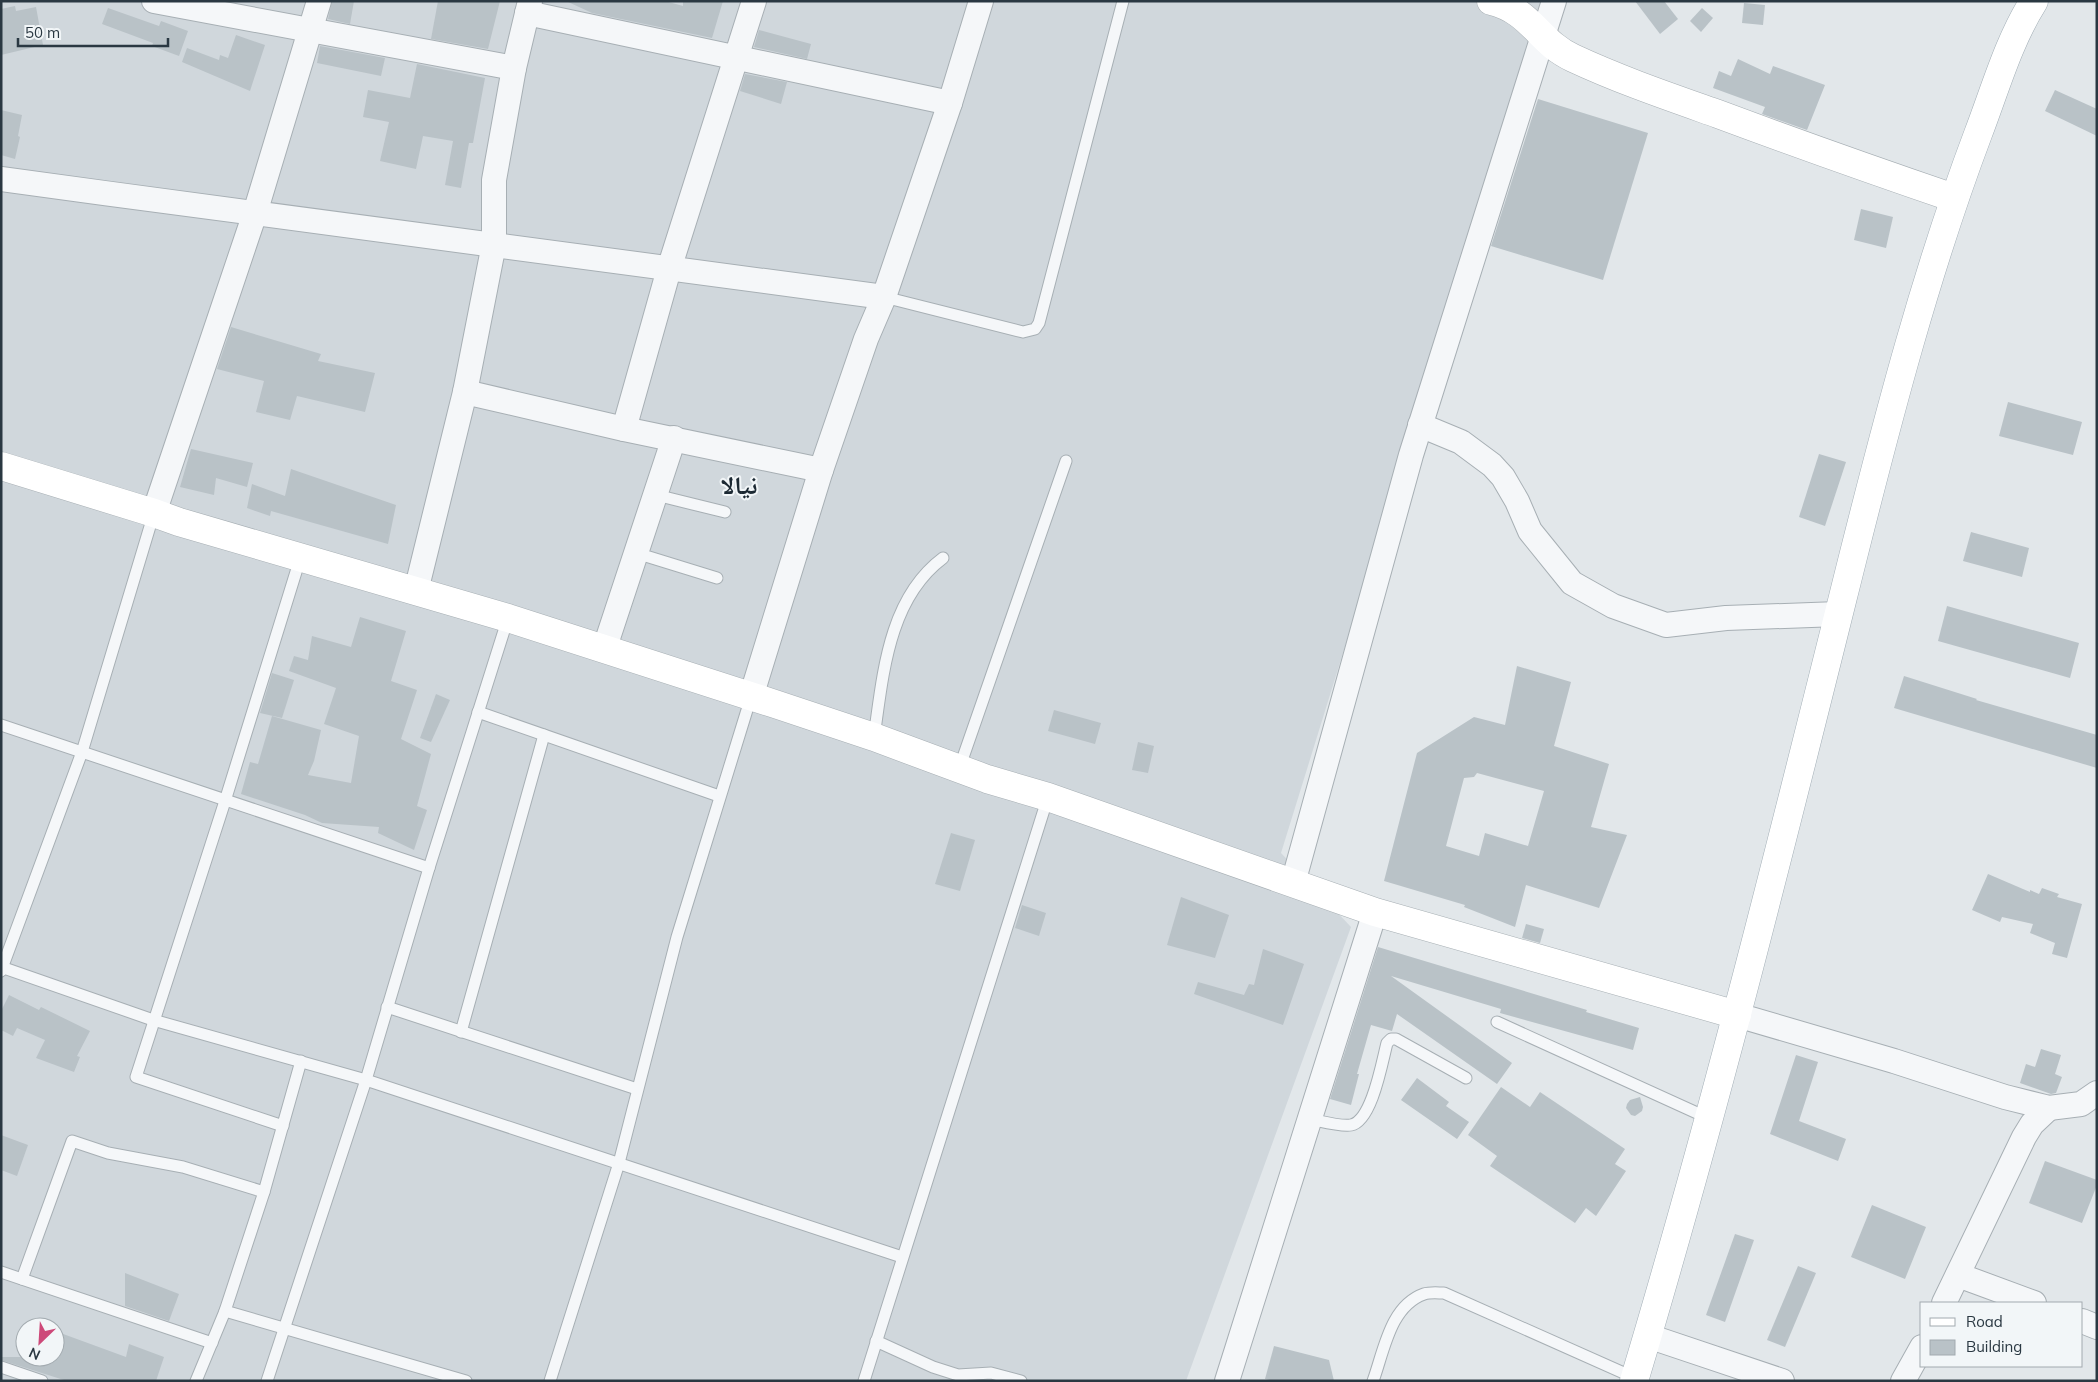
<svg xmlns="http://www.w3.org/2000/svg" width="2098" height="1382" viewBox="0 0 2098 1382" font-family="Mulish,'Noto Naskh Arabic',sans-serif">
  <rect width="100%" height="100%" fill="#e2e7ea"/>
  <path fill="#d0d7dc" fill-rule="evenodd" d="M1,1h1544l-264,852 70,74 -165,454h-1185zM25,1327h30v30h-30z"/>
  <g fill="#b9c2c7" fill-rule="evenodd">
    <polygon points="332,1 354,1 350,24 328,19"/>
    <polygon points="438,1 500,1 488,49 431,39"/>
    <polygon points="566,1 665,1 683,6 683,1 723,1 712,38 592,13"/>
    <polygon points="1635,1 1664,1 1678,19 1660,34"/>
    <polygon points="1744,3 1765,5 1763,25 1742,23"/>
    <polygon points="15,6 16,11 36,7 43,45 1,55 1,9"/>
    <polygon points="108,8 159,26 161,21 188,31 179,56 152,46 153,43 102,24"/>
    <polygon points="1702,8 1713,18 1701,32 1690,21"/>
    <polygon points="759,30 811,44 807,59 754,47"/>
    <polygon points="236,35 265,45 250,91 182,62 187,48 219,60 220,55 228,58"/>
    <polygon points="320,46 385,58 381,76 317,63"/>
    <polygon points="1738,59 1770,74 1773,66 1825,85 1807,130 1762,114 1765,107 1713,88 1719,71 1731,76"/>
    <polygon points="417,64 485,78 473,143 469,143 461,188 445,185 453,141 423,136 416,169 380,161 389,122 363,117 368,90 410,98"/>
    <polygon points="745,74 787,82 781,104 740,91"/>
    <polygon points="2055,90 2097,109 2097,136 2045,111"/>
    <polygon points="1538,99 1648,133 1603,280 1491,246"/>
    <polygon points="1,110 22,115 18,136 20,137 15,159 1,155"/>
    <polygon points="1861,209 1893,217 1886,248 1854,240"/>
    <polygon points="231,327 321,354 318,361 375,373 365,412 297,396 290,420 256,412 264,381 217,369"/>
    <polygon points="2008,402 2082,422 2073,455 1999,436"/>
    <polygon points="191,449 253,463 247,487 216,478 214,495 180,487"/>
    <polygon points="1819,454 1846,462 1825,526 1799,517"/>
    <polygon points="291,469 396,505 388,544 271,511 270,516 247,508 252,484 285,496"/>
    <polygon points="1971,532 2029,548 2022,577 1963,561"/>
    <polygon points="1947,606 2079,643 2070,678 1938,641"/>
    <polygon points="360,617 406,631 391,681 417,690 401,739 431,754 417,806 427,810 414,850 378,833 379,827 322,823 305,815 241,794 250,762 258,764 272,716 321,730 314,761 308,775 351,783 359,736 324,724 336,688 289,671 294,656 308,660 312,636 351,647"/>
    <path d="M1517,666l54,16 -17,64 55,18 -18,63 36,8 -28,73 -73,-23 -11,42 -51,-20 1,-2 -81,-24 33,-128 57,-36 31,8zM1477,773l67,18 -16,55 -43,-13 -6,23 -33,-10 18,-68 10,-1z"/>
    <polygon points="272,673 294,680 282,718 260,713"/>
    <polygon points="1904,676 1977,699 1976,700 2097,735 2097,768 1894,708"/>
    <polygon points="436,694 450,700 431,742 420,738"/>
    <polygon points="1054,710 1101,723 1095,744 1048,731"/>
    <polygon points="1138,742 1154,746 1148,773 1132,770"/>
    <polygon points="951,833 975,840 960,891 935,884"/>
    <polygon points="1988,874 2030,892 2030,890 2039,894 2042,888 2059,894 2057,897 2082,904 2067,958 2052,954 2055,943 2030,933 2033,924 2002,917 2000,922 1972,910"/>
    <polygon points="1181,897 1229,915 1215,958 1167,945"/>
    <polygon points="1022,905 1046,913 1039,936 1015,928"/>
    <polygon points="1526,924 1544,929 1540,943 1522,938"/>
    <polygon points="1378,947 1587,1010 1586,1012 1639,1028 1633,1050 1500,1013 1501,1009 1391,976 1512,1063 1497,1084 1397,1014 1392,1031 1371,1025 1357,1074 1359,1074 1351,1105 1330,1099"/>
    <polygon points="1263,949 1304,964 1283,1025 1194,994 1198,982 1244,995 1249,984 1254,985"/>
    <polygon points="9,995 39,1010 41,1007 90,1031 77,1056 80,1057 74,1072 36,1058 45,1040 17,1028 13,1036 1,1030 1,1011"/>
    <polygon points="2041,1049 2061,1055 2055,1074 2062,1077 2056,1093 2051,1094 2020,1083 2026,1064 2035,1067"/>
    <polygon points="1796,1055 1818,1062 1799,1121 1846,1139 1838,1161 1770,1134"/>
    <polygon points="1417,1078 1449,1102 1446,1106 1469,1122 1457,1139 1401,1100"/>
    <polygon points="1501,1087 1530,1107 1540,1092 1625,1149 1615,1164 1626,1171 1596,1216 1586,1208 1575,1223 1490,1166 1497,1156 1468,1135"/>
    <polygon points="1640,1097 1643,1107 1642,1111 1635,1116 1631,1115 1626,1108 1627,1104 1630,1100"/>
    <polygon points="1,1135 28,1145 17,1176 1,1170"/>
    <polygon points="2045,1161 2097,1180 2097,1185 2082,1223 2029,1203"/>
    <polygon points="1872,1205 1926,1227 1905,1279 1851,1257"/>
    <polygon points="1735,1234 1754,1240 1725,1322 1706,1315"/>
    <polygon points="1798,1266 1816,1273 1785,1347 1767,1340"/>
    <polygon points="125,1273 179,1294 169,1321 125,1306"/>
    <polygon points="55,1331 126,1357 129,1344 164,1357 156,1381 67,1381 1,1360 1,1357 55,1357"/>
    <polygon points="1274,1346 1329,1360 1334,1381 1275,1381 1265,1379"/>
  </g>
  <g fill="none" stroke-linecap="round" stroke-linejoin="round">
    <defs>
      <g id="lane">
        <polyline points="884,297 1023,332 1035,329 1039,323 1123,1"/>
        <polyline points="656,495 725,512"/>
        <polyline points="636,553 717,578"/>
        <polyline points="478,712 719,796"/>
        <polyline points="1,725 429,868"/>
        <path d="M874,737c9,-62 14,-138 69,-179"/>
        <polyline points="959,769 1066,461"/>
        <polyline points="1,967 153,1020 366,1080 902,1257"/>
        <polyline points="1,971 82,752 154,513"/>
        <polyline points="387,1007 637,1089"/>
        <polyline points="1497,1022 1708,1118"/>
        <polyline points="461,1032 544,735"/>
        <path d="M1309,1119c11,2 32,8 42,6 21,-4 31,-63 36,-82l4,-4h5l70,39"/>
        <polyline points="283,1126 136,1077 225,801 300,559"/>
        <polyline points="1,1272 212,1343"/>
        <polyline points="22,1279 72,1141 108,1153 183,1167 264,1192"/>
        <polyline points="225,1311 466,1381"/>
        <polyline points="876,1341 933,1367 958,1375 991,1373 1021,1381"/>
        <polyline points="1,1367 42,1381"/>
        <polyline points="196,1381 225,1311 264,1192 301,1061"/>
        <polyline points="267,1381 366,1080 429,868 508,618"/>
        <polyline points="550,1381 619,1163 677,937 751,697"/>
        <polyline points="864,1381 1048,797"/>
        <path d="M1373,1381c11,-30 17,-75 51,-87 6,-2 14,-1 20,-1l191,85"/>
      </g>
      <g id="street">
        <polyline points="154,1 514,68"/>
        <polyline points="527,13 950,103"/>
        <path d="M1,179c294,40 588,79 883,118"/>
        <polyline points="465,392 624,429 821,470"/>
        <polyline points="1420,425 1461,442 1492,465 1503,477 1517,501 1530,531 1572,583 1613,606 1666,625 1726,618 1838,614"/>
        <polyline points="624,429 669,269 754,1"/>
        <polyline points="154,513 255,213 319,1"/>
        <polyline points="416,591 465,392 494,244 494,180 514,68 530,1"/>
        <polyline points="604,650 674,438"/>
        <polyline points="751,697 821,470 866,339 884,297 950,103 981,1"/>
        <polyline points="1293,883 1411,455 1554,1"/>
        <polyline points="1737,1015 1894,1061 2005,1097 2049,1108 2081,1104 2097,1093"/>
        <polyline points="1958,1275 2034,1303"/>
        <polyline points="1944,1303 2024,1137 2032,1124 2049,1108"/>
        <polyline points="2082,1321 2097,1327"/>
        <polyline points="1648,1336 1782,1381"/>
        <polyline points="1227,1381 1375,912"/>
        <polyline points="1903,1381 1922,1347"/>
      </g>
      <g id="secondary">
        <path d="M1491,1c41,10 47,41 82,57 47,22 97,39 145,56 78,29 157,57 236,84"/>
        <polyline points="1,466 154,513 179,522 508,618 775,704 874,737 987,779 1048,797 1375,912 1737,1015"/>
      </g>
      <path id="primary" d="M1634,1381c82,-273 150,-548 219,-824 36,-143 73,-285 125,-423 17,-44 30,-92 56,-133"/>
    </defs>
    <use href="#lane" stroke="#a7afb4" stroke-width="13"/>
    <use href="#street" stroke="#a7afb4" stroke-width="26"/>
    <use href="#secondary" stroke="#a7afb4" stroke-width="29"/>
    <use href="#primary" stroke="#a2aeb6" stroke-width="29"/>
    <use href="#lane" stroke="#f5f7f9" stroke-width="11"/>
    <use href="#street" stroke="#f5f7f9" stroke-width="24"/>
    <use href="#secondary" stroke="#fff" stroke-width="28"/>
    <use href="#primary" stroke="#fff" stroke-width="28"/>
  </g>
  <g text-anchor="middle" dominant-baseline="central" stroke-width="4" stroke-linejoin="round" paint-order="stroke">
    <g font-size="25" font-weight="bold" fill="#1c2933" stroke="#f2f6f8">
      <text x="739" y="484">نيالا</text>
    </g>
  </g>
  <rect width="2098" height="1382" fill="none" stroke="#2a3842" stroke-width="5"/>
  <rect x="1920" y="1302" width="162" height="65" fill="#f2f6f8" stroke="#a2aaaf"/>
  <rect x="1930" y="1318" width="25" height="8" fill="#ffffff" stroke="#a2aaaf"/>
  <text x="1966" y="1327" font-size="15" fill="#2a3842">Road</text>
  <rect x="1930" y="1340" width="25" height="15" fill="#b9c2c7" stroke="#a2aaaf"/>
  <text x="1966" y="1352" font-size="15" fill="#2a3842">Building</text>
  <g transform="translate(40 1342) rotate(205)"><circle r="24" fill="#f2f6f8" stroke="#a2aaaf"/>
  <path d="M0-4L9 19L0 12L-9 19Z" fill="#cd4979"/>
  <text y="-8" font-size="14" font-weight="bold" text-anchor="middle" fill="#2a3842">N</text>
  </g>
  <path d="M18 38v8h150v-8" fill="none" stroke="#2a3842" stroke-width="2.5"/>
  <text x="25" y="38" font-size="15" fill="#2a3842" stroke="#f2f6f8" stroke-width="4" paint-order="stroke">50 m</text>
</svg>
